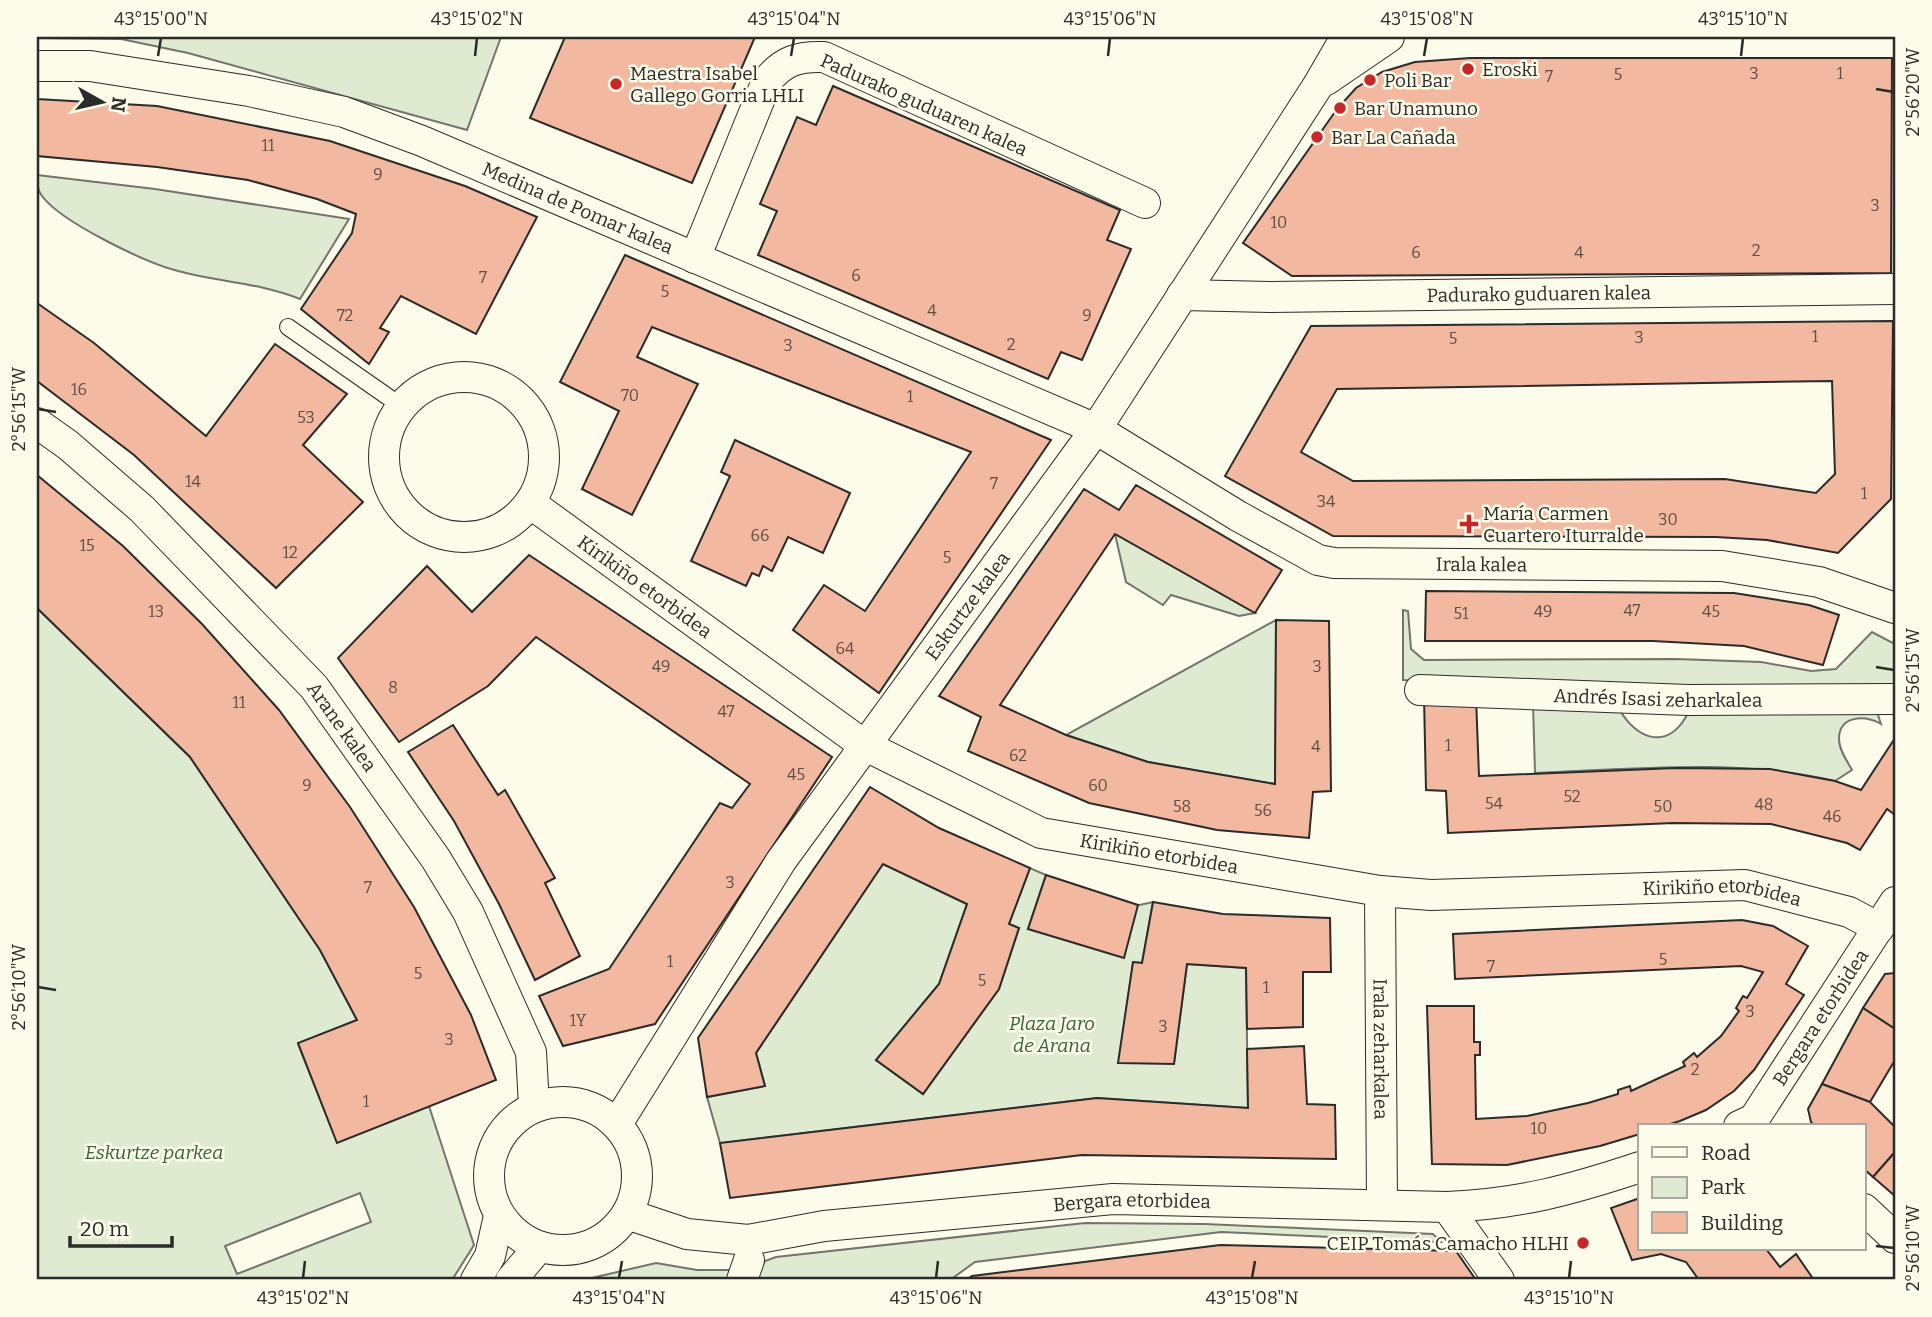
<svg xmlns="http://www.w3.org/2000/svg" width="1932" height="1317" viewBox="0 0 1932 1317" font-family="Bitter,serif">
  <rect width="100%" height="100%" fill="#fdfbea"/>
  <g fill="#deebd1" stroke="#74746e" stroke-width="2" fill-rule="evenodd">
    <polygon points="501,37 467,130 188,53 121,39 37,38"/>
    <path d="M37,175l118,14 194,30 -49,80c-39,-16 -81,-17 -122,-28 -32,-8 -117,-49 -136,-75 -5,-7 -5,-12 -5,-21z"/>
    <polygon points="1115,534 1255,613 1239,616 1171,595 1163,605 1126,582"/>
    <path d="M37,608l153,149 130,193 37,70 -59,24 39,98 92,-36 45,139 -22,35h-415zM360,1193l11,29 -134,52 -12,-28z"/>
    <polygon points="1403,610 1408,611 1411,649 1424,660 1676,659 1761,662 1811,671 1836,669 1872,632 1895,644 1895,691 1403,680"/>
    <polygon points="1276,620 1275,784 1148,762 1066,735"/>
    <path d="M1533,704l85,3c19,35 52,44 71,4l186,-5 6,18c-16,-9 -42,-9 -42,15 0,11 8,22 13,31l-17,11c-98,-23 -201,-12 -300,-8z"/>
    <polygon points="883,864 967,904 939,984 876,1060 923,1094 999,989 1019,928 1009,924 1030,868 1046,875 1028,929 1153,902 1142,963 1133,962 1119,1062 1174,1063 1187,964 1246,968 1248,1108 1097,1098 720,1143 707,1097 765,1086 756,1053"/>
    <polygon points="1085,1223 1205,1224 1433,1234 1441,1242 1221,1232 975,1262 950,1280 751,1280 765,1261 776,1257"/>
    <polygon points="656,1263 697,1270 734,1270 731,1280 583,1280"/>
  </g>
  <g fill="#f2b8a0" stroke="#2b2b2b" stroke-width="2" fill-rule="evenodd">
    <polygon points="565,37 755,37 692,183 530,118"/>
    <polygon points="1470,58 1892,58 1891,273 1292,276 1243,243 1337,109 1356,88 1382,72 1415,62"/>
    <polygon points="833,86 1120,210 1107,240 1131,249 1082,360 1061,352 1048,379 758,255 777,211 760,204 797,117 816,125"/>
    <polygon points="37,99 157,106 330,141 465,186 537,217 476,334 401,296 380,328 389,332 369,364 301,309 352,233 356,214 317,199 248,180 157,167 37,156"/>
    <polygon points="625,255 1051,440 879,693 793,630 824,585 865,611 971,452 652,327 637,357 698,384 632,515 582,489 619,411 560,382"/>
    <polygon points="37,303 94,343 206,436 275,344 347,394 303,445 363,502 276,588 134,455 37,381"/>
    <path d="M1893,321l-2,178 -53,54 -71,-13 -51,-3 -383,-1 -108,-60 86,-150zM1832,381l3,93 -19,19 -91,-14 -372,2 -52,-29 36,-63z"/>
    <polygon points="735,440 850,493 823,553 788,537 772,571 763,566 759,576 752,573 746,586 691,561 730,476 721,472"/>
    <polygon points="37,475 123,546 202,624 279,710 350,807 414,907 471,1015 496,1080 337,1143 298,1043 357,1020 320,950 190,757 37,608"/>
    <polygon points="1136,485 1282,570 1255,613 1115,534 1000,705 1066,735 1148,762 1275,784 1276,620 1329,621 1331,791 1313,792 1309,838 1217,830 1089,803 968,751 981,717 939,696 1084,489 1119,510"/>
    <polygon points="529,555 832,757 655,1024 563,1046 539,996 609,969 720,803 732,808 750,784 536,637 488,686 399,742 338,658 427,566 472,612"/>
    <polygon points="1426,591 1734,593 1809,605 1839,615 1823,665 1744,646 1653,641 1425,641"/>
    <polygon points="1424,697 1476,697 1479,776 1676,768 1770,769 1835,781 1861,790 1895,738 1895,815 1887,809 1860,850 1847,843 1771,824 1673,823 1448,833 1446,791 1426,790"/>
    <polygon points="453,725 498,795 505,790 555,878 545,883 580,956 535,980 499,904 454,821 408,752"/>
    <polygon points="870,787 939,828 1030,868 1009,924 1019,928 999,989 923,1094 876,1060 939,984 967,904 883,864 756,1053 765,1086 707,1097 698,1038"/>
    <polygon points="1046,875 1138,905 1124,958 1028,929"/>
    <polygon points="1153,902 1223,914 1330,918 1331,972 1303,972 1303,1027 1247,1029 1246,968 1187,964 1174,1064 1118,1063 1133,962 1142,963"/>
    <polygon points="1742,920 1773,926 1808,946 1786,984 1804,995 1754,1070 1734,1091 1706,1110 1680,1121 1664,1126 1640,1126 1640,1134 1600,1146 1507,1165 1432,1164 1427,1006 1474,1006 1474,1042 1480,1042 1480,1055 1475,1055 1476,1119 1527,1116 1588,1103 1618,1094 1618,1090 1630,1086 1631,1091 1685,1066 1683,1062 1694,1053 1697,1057 1721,1036 1739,1011 1736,1008 1743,996 1747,998 1763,972 1741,966 1455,979 1453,934"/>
    <polygon points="1895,973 1895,1029 1863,1008 1885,974"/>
    <polygon points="1863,1008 1895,1029 1895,1060 1870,1102 1822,1084"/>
    <polygon points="1304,1046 1307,1104 1335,1105 1336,1159 1082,1155 730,1198 720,1143 1097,1098 1248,1108 1247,1049"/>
    <polygon points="1822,1084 1870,1102 1895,1127 1895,1152 1873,1177 1864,1169 1864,1126 1815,1126 1811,1122 1808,1109"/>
    <polygon points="1895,1152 1895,1196 1873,1177"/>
    <polygon points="1640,1198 1640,1249 1766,1249 1780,1267 1796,1254 1814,1280 1699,1280 1686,1262 1661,1254 1632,1260 1611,1208"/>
    <polygon points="1220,1245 1456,1251 1476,1280 966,1280 972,1276"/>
  </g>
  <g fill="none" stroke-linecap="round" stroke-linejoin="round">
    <defs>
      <polyline id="lane" points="288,327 401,406"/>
      <g id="street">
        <path id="s1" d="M37,66h53l159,25 95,21 78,29 674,288 142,87 80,44 16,3 388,3 97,16 76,26"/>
        <polyline points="1326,80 1389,37"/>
        <path d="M695,258l72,-177c16,-20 31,-25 57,-24l321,146"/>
        <path id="s2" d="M1182,295l88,2 625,-8"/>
        <circle cx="464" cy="457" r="80"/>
        <path id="s3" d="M37,423l31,22 74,64 172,178 122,172 32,53 63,140 3,54"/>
        <path id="s4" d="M530,503l334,242 177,88 339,58 51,4 314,-10 104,27 30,16"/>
        <path id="s5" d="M1420,690l268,10 207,-1"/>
        <path id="s6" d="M1380,891l2,314"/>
        <circle cx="563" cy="1176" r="74"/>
        <path id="s7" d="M617,1124l164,-263 315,-432 221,-342 29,-50"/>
        <path id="s8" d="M1739,1126l15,-7 141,-217"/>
        <polyline points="1447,1207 1499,1280"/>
        <polyline points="1864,1209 1895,1238"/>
        <path id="s9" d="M627,1214l60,20 61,6 76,-14 289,-27 334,8c72,-3 124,-17 193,-40"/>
        <polyline points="476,1280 490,1256 499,1216"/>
        <polyline points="511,1280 539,1247"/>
        <polyline points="742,1280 749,1260"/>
      </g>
    </defs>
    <use href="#lane" stroke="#2b2b2b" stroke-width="18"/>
    <use href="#street" stroke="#2b2b2b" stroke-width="32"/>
    <use href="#lane" stroke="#fdfbea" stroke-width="16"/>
    <use href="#street" stroke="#fdfbea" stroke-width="30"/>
  </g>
  <path fill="none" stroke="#2b2b2b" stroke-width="2.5" d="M158,56l3,-18M475,56l2,-18M791,56l3,-18M1108,56l2,-18M1424,56l3,-18M1741,56l2,-18M1876,89l18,3M38,409l18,3M1876,667l18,3M38,987l18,3M1876,1246l18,2M303,1278l2,-17M619,1278l3,-17M936,1278l2,-17M1252,1278l3,-17M1569,1278l2,-17"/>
  <g fill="#c62828" stroke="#fdfbea" stroke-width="2.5">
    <circle cx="1468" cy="69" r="7"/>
    <circle cx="1370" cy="80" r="7"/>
    <circle cx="616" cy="84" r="7"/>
    <circle cx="1340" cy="108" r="7"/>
    <circle cx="1317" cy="137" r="7"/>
    <path d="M1465.5 513.5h7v7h7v7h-7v7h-7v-7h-7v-7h7z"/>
    <circle cx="1583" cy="1243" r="7"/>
  </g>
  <g text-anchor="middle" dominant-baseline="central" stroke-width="5" stroke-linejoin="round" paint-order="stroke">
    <g font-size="16" fill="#5d4e48">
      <text x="1754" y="73">3</text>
      <text x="1840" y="73">1</text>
      <text x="1618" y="74">5</text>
      <text x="1549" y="76">7</text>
      <text x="268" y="145">11</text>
      <text x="378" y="174">9</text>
      <text x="1875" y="205">3</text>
      <text x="1279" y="222">10</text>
      <text x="1756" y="250">2</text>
      <text x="1416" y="252">6</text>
      <text x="1579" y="252">4</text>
      <text x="856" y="275">6</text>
      <text x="483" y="277">7</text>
      <text x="665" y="291">5</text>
      <text x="932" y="310">4</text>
      <text x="345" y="315">72</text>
      <text x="1087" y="315">9</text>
      <text x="1815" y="336">1</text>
      <text x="1639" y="337">3</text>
      <text x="1453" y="338">5</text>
      <text x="1011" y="344">2</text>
      <text x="788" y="345">3</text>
      <text x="79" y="389">16</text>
      <text x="630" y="395">70</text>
      <text x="910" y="396">1</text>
      <text x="306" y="417">53</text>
      <text x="193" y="481">14</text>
      <text x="994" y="483">7</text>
      <text x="1864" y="493">1</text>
      <text x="1326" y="501">34</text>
      <text x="1668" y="519">30</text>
      <text x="760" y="535">66</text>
      <text x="87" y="545">15</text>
      <text x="290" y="552">12</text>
      <text x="947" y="557">5</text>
      <text x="1632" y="610">47</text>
      <text x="156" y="611">13</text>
      <text x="1543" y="611">49</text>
      <text x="1711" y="611">45</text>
      <text x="1461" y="613">51</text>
      <text x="845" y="648">64</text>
      <text x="661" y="666">49</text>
      <text x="1317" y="666">3</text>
      <text x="393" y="687">8</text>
      <text x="239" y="702">11</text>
      <text x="726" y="711">47</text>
      <text x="1448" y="745">1</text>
      <text x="1316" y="746">4</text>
      <text x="1018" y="755">62</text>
      <text x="796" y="774">45</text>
      <text x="307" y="785">9</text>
      <text x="1098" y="785">60</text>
      <text x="1572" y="796">52</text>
      <text x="1494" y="803">54</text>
      <text x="1764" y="804">48</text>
      <text x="1182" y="806">58</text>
      <text x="1663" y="806">50</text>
      <text x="1263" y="810">56</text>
      <text x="1832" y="816">46</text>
      <text x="730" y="882">3</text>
      <text x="368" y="887">7</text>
      <text x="1663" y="959">5</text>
      <text x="670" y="961">1</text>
      <text x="1491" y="966">7</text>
      <text x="418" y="973">5</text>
      <text x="982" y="980">5</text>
      <text x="1266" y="987">1</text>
      <text x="1750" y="1011">3</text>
      <text x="578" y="1020">1Y</text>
      <text x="1163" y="1026">3</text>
      <text x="449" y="1039">3</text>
      <text x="1695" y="1069">2</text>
      <text x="366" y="1101">1</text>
      <text x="1539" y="1128">10</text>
    </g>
    <g font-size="19" fill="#2b2b2b" stroke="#fdfbea" text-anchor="start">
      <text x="1482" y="69">Eroski</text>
      <text x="630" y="73">Maestra Isabel<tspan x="630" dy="22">Gallego Gorria LHLI</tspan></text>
      <text x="1384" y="80">Poli Bar</text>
      <text x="1354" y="108">Bar Unamuno</text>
      <text x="1331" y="137">Bar La Cañada</text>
      <text x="1483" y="513">María Carmen<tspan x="1483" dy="22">Cuartero Iturralde</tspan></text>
      <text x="1569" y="1243" text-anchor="end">CEIP Tomás Camacho HLHI</text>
    </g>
    <g font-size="19" fill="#2b2b2b" stroke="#fdfbea">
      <text transform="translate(924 105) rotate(24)">Padurako guduaren kalea</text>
      <text stroke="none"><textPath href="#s1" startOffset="564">Medina de Pomar kalea</textPath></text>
      <text stroke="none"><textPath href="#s2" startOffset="357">Padurako guduaren kalea</textPath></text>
      <text stroke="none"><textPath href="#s1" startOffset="1549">Irala kalea</textPath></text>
      <text stroke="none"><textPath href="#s4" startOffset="142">Kirikiño etorbidea</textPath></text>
      <text stroke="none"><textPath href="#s7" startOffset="626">Eskurtze kalea</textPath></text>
      <text stroke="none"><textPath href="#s5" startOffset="238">Andrés Isasi zeharkalea</textPath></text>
      <text stroke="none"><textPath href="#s3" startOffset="432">Arane kalea</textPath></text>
      <text stroke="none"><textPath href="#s4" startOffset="730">Kirikiño etorbidea</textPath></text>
      <text stroke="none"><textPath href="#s4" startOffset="1297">Kirikiño etorbidea</textPath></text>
      <text stroke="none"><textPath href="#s8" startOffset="138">Bergara etorbidea</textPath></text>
      <text stroke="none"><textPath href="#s6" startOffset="158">Irala zeharkalea</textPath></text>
      <text stroke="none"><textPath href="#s9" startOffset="511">Bergara etorbidea</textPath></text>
    </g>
    <g font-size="19" font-style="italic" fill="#34623c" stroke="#fdfbea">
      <text x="1052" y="1023">Plaza Jaro<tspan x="1052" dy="22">de Arana</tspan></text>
      <text x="154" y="1152">Eskurtze parkea</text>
    </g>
  </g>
  <rect width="1932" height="1317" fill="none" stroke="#fdfbea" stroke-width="77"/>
  <rect x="1638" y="1124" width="228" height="126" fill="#fdfbea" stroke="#a9a89e" stroke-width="2"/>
  <rect x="1652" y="1147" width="35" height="10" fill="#fdfbea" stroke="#a9a89e" stroke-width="2"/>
  <text x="1701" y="1160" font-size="21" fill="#2b2b2b">Road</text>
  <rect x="1652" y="1177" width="35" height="21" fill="#deebd1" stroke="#a9a89e" stroke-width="2"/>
  <text x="1701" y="1194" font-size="21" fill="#2b2b2b">Park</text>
  <rect x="1652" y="1212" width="35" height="21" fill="#f2b8a0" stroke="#a9a89e" stroke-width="2"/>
  <text x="1701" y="1230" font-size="21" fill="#2b2b2b">Building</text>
  <g transform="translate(102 102) rotate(98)" stroke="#fdfbea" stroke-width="5" paint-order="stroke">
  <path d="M0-5L12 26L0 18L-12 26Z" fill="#2b2b2b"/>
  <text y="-10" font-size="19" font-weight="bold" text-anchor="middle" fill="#2b2b2b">N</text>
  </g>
  <path d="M70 1236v10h102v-10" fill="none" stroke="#2b2b2b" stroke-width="3.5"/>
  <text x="80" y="1236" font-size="21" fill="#2b2b2b" stroke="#fdfbea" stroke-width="5" paint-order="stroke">20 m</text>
  <rect x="38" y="38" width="1856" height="1240" fill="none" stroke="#2b2b2b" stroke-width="2.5"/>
  <g font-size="18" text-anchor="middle" fill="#2b2b2b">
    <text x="161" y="25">43°15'00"N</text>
    <text x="477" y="25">43°15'02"N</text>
    <text x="794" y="25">43°15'04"N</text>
    <text x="1110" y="25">43°15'06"N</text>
    <text x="1427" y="25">43°15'08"N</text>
    <text x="1743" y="25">43°15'10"N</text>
    <text transform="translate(1913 92) rotate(-90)" y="6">2°56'20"W</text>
    <text transform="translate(19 409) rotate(-90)" y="6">2°56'15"W</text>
    <text transform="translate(1913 670) rotate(-90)" y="6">2°56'15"W</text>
    <text transform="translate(19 987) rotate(-90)" y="6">2°56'10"W</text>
    <text transform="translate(1913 1248) rotate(-90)" y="6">2°56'10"W</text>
    <text x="303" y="1304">43°15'02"N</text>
    <text x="619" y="1304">43°15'04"N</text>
    <text x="936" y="1304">43°15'06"N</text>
    <text x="1252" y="1304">43°15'08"N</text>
    <text x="1569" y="1304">43°15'10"N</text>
  </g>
</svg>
